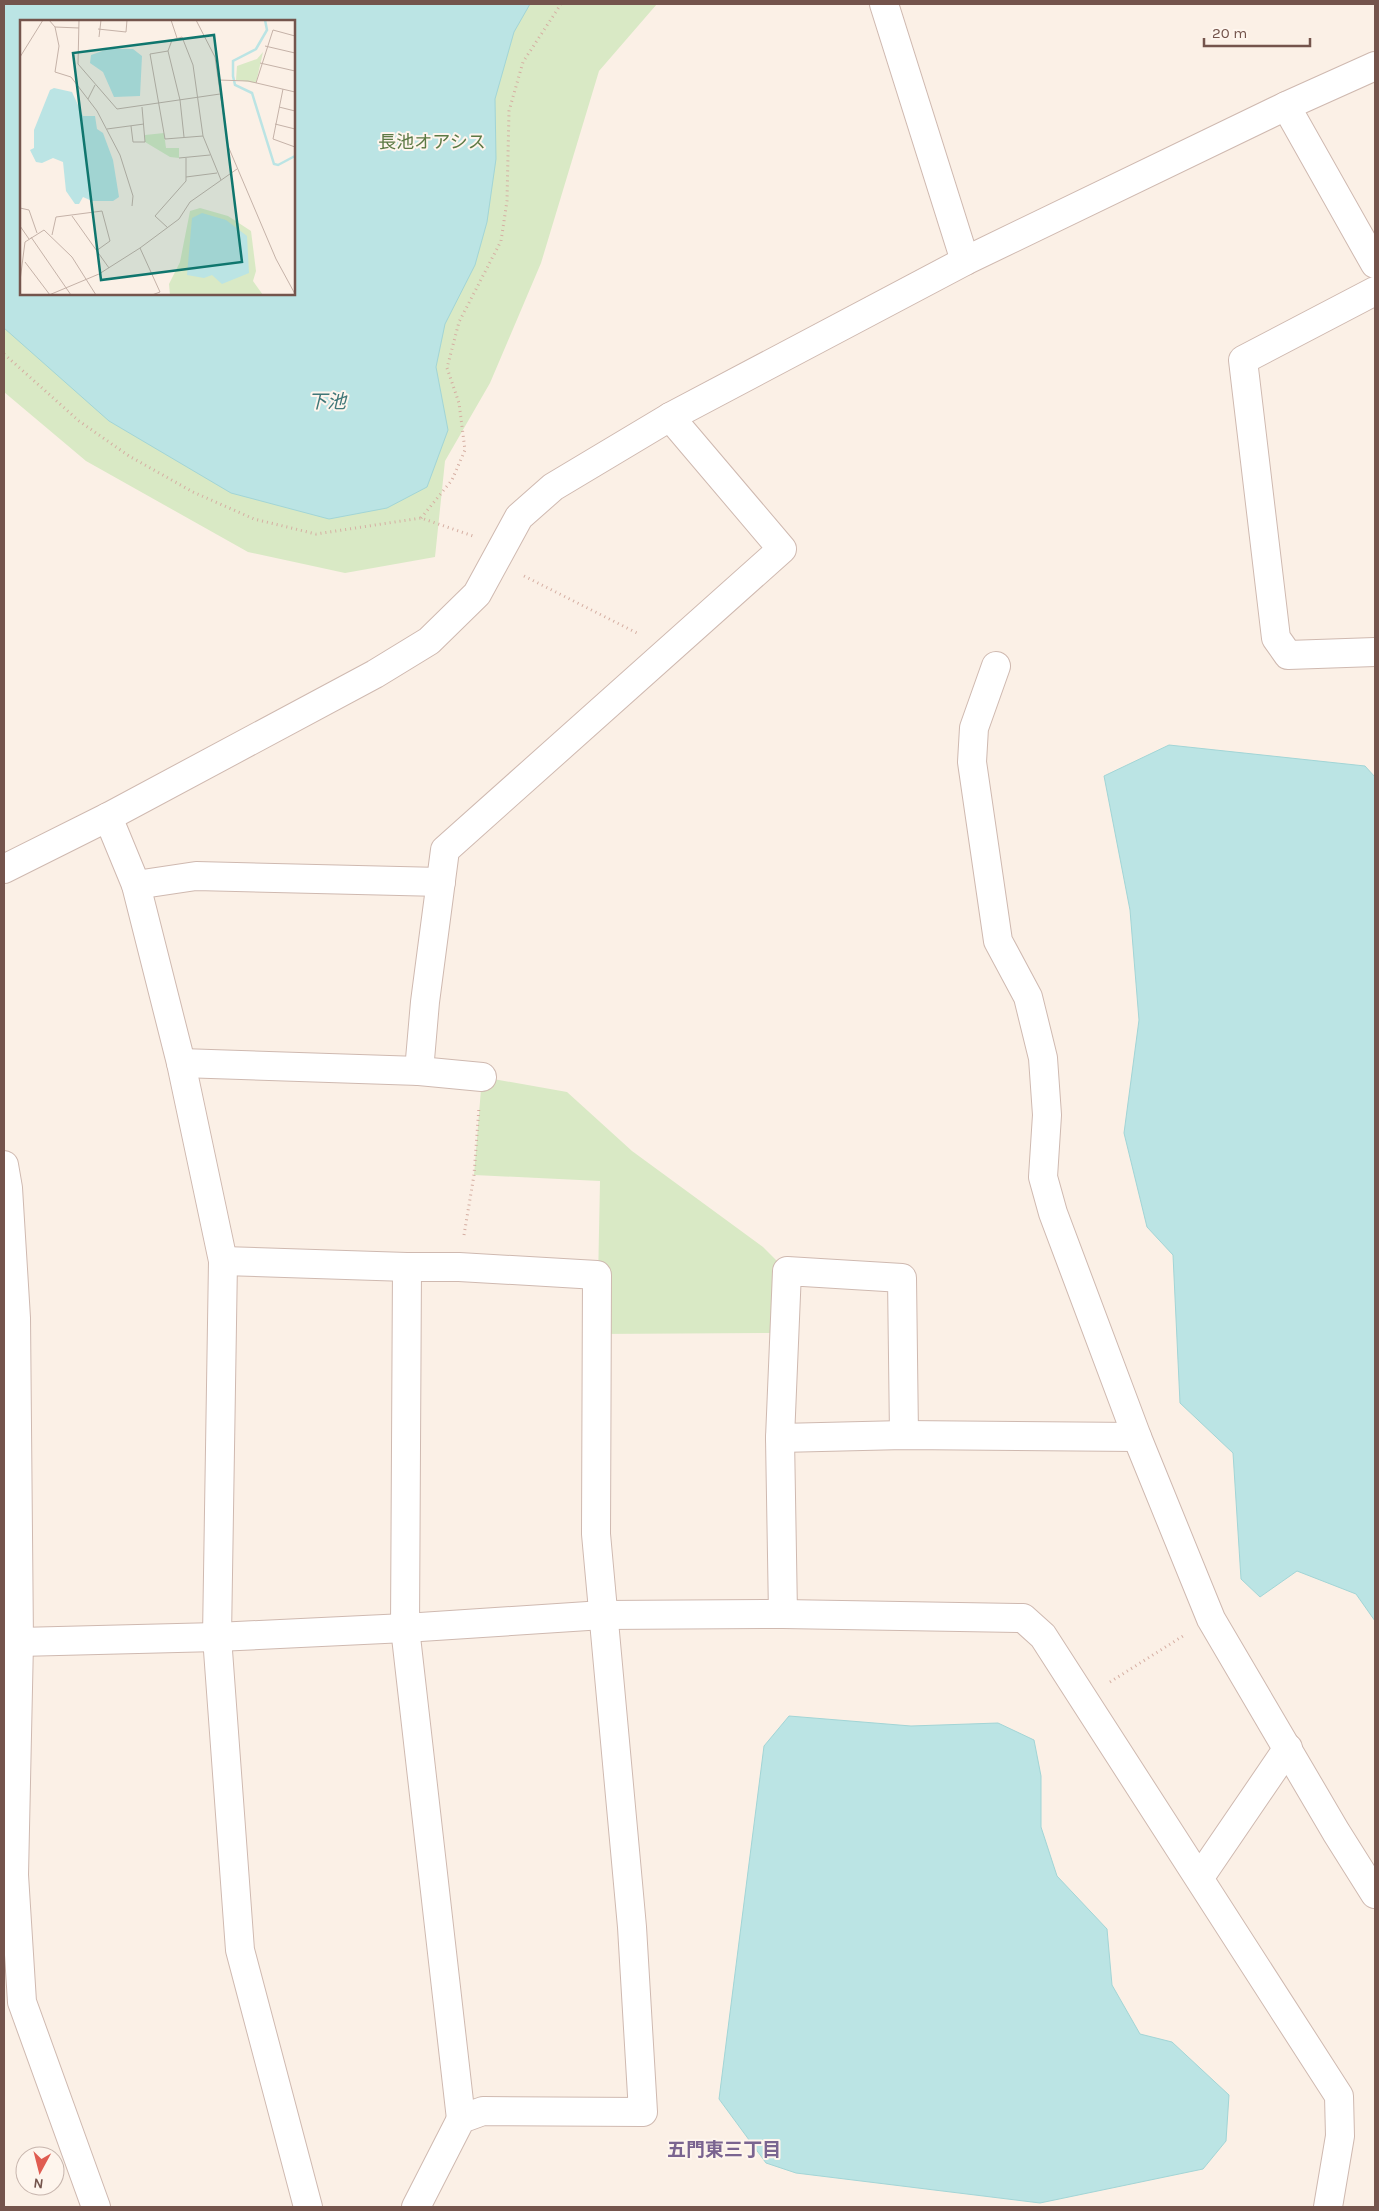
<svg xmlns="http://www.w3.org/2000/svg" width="1379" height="2211" viewBox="0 0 1379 2211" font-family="Karla,'Noto Sans JP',sans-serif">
  <rect width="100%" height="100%" fill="#fbf0e6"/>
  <g fill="#d9e9c5" fill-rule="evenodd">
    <path d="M4,4h653l-58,67 -58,192 -51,120 -45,78 -10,96 -90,16 -97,-21 -162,-91 -82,-69zM21,21h273v273h-273z"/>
    <polygon points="482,1077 567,1092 632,1151 763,1247 787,1271 785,1333 597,1334 600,1181 474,1175"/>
  </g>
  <g fill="#bbe4e4" stroke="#a2d5d6" fill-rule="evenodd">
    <path d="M4,4h526l-16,28 -19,67 1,60 -9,63 -12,43 -30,59 -9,43 12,63 -21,57 -40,21 -58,11 -98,-26 -122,-72 -105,-93zM21,21h273v273h-273z"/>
    <polygon points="1169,745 1365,766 1375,777 1375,1621 1356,1594 1297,1571 1260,1597 1241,1579 1233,1453 1180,1403 1173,1255 1147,1227 1124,1133 1139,1020 1130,910 1104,776"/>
    <polygon points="789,1716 911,1726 998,1723 1034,1740 1041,1776 1041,1827 1057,1876 1107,1929 1112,1985 1140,2034 1172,2042 1229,2095 1226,2141 1203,2169 1040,2203 796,2173 766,2163 719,2099 764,1746"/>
  </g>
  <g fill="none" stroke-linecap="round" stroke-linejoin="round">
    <defs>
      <g id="minor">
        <polyline points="884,4 965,261"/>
        <polyline points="1286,106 1375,264"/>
        <polyline points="1375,291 1243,360 1276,638 1288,655 1375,652"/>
        <polyline points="996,666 974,728 972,762 998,941 1028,997 1043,1058 1047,1115 1043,1177 1053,1213 1137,1437 1211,1619 1336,1832 1375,1894"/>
        <polyline points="108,817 136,885 181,1063 223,1261 217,1637 240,1950 308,2207"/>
        <polyline points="136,885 196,876 441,882"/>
        <polyline points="181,1063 419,1071 482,1077"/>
        <polyline points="419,1071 425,1002 445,850 782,549 670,417"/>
        <polyline points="4,1165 8,1188 16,1318 19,1642 14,1875 22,2002 96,2207"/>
        <polyline points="223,1261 407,1267 459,1267 597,1275 596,1534 632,1927 643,2112 483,2111 461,2119 416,2207"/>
        <polyline points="407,1267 405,1628 461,2119"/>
        <polyline points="780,1438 904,1435 1137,1437"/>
        <polyline points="783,1614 780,1438 787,1271 902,1278 904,1435"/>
        <polyline points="19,1642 217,1637 405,1628 603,1615 783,1614 1023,1618 1043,1636 1339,2096 1340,2136 1328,2207"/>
        <polyline points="1200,1877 1288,1748"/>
      </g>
      <g id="tertiary">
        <polyline points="4,869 108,817 375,674 429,641 477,594 519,517 553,487 670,417 965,261 1286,106 1375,66"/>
        <polyline points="4,1774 15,1776"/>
      </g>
    </defs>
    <use href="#minor" stroke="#cfb9b0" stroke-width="30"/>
    <use href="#tertiary" stroke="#cfb9b0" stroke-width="30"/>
    <g stroke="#d5aea2" stroke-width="3" stroke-dasharray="1 4" stroke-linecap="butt">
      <polyline points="4,354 79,421 129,456 193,492 254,519 316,534 421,518 473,536"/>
      <polyline points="421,518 452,480 465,450 459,403 447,368 459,322 501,241 507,201 509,111 523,62 561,4"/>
      <polyline points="524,576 639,634"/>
      <polyline points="464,1235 474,1175 479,1107"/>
      <polyline points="1110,1682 1183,1636"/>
    </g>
    <use href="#minor" stroke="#fff" stroke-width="28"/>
    <use href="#tertiary" stroke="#fff" stroke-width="28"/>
  </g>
  <g text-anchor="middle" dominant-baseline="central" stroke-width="4" stroke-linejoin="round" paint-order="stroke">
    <g font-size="18" fill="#5c7944" stroke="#fef5ed">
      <text x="432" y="142">長池オアシス</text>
    </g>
    <g font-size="19" font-style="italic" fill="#407778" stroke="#fef5ed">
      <text x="327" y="402">下池</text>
    </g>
    <g font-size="19" font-weight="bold" fill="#7a6490" stroke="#fef5ed">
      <text x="724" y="2150">五門東三丁目</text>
    </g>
  </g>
  <g transform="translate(20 20)">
    <rect width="275" height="275" fill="#fbf0e6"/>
    <path d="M243,32l-7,31 -20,-3 1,-14 20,-7zM144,113l2,15h13v10l-9,-1 -25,-15v-7zM180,188l28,8 23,15 5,40 -3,10 10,14h-93l-1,-11 11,-22 10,-51z" fill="#d9e9c5"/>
    <path d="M88,29h25l9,7 -2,40 -26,1 -11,-25 -13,-9 1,-8zM34,68l18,4 11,24h12l2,13 6,4 10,27 6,37 -6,4h-21l-9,-4 -4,7h-4l-9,-13 -3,-29 -10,-4 -11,5 -6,-1 -6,-12 4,-2v-18l16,-40zM182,193l24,7 21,16 2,37 -27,11 -10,-9 -8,3 -17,-3 5,-57z" fill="#bbe4e4"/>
    <path fill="none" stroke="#bbe4e4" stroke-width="2.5" d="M245,0l2,10 -11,19 -23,12v15l2,9 17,8 22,71 4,1 17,-9"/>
    <path fill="none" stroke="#c5b2a8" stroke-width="1" d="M29,0l6,7 24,1M59,0l-1,44 39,45 103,-15M151,0l6,18M176,0l19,37 13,89 48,113 19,35M35,7l4,19 -4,26 16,5 26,34 23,44 13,41 -1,10M78,9l28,3 1,-12M79,17l2,-17M245,26l30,7M148,31l12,49 4,37M0,37l23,-37M240,43l35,8M198,60l30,1 47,11M236,63l17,-53 22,6M263,69l-10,50 22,8M68,79l7,-14M259,87l16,4M255,104l20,5M111,106l2,16h12l-3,-35M87,109l37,-5M183,116l-38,3 -15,-85 18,-3 4,-11 10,-3 11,28 10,71 18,44M159,138l31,-3M166,157l31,-4M0,188l9,2 8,23M52,196l37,52M0,206l9,13M148,208l-13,-12 31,-35v-23M32,215l4,-18 46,-6 8,30 -14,10M11,217l40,58M120,228l20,44 -8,3M5,242l25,33M0,261l5,-39 19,-12 28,27 24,38M29,275l50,-21 41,-26 39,-29 11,-17 47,-33"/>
    <path fill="#0f766e" fill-opacity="0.15" stroke="#0f766e" stroke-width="2.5" d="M194,15l28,227 -141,18 -28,-227z"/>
    <rect width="275" height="275" fill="none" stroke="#74544c" stroke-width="2.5"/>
  </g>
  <rect width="1379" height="2211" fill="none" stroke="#74544c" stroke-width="10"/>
  <g transform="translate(40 2171) rotate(187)"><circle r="24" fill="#fef5ed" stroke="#c7b5ad"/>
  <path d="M0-4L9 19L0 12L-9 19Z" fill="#e05c51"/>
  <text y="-8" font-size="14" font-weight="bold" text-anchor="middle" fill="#74544c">N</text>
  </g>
  <path d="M1204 38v8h106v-8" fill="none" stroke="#74544c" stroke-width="2.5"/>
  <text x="1212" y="38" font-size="15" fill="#74544c" stroke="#fef5ed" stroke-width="4" paint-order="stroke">20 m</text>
</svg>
